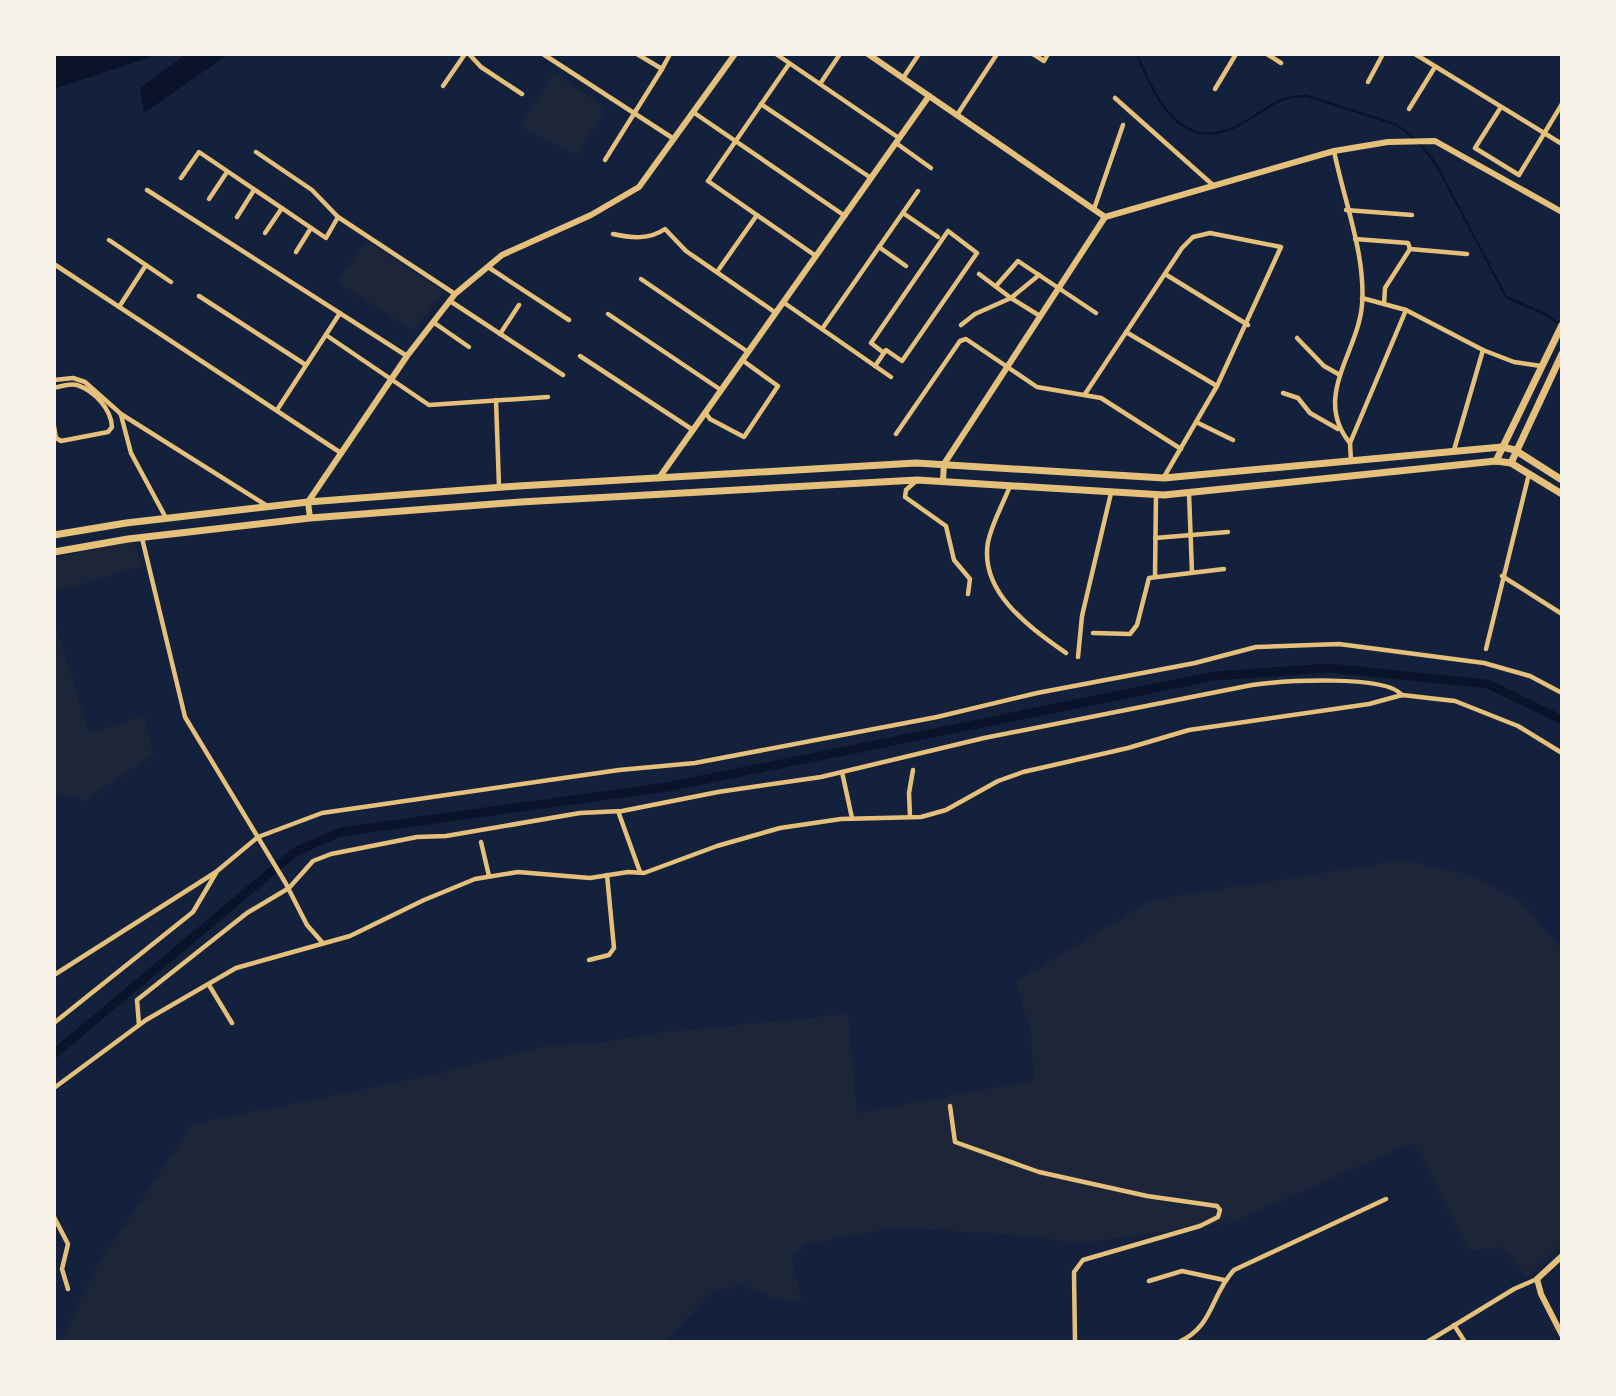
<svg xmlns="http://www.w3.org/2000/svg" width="1616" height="1396" viewBox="0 0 1616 1396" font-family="'Open Sans',sans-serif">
  <rect width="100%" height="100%" fill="#14213d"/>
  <g fill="#1d2539">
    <polygon points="554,73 606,108 577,155 523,128 525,119"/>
    <polygon points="366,241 444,292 413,331 337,282"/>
    <polygon points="133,542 143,566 54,592 54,558"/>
    <polygon points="54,620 89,733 144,715 153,755 84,801 54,792"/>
    <polygon points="1403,860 1470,875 1519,901 1562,949 1562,1242 1527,1277 1502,1247 1469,1251 1414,1143 1230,1223 1080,1243 1003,1234 895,1228 807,1244 791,1256 802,1304 770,1297 743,1285 712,1292 665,1342 60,1342 99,1262 193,1124 441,1073 549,1045 603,1042 649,1034 848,1014 857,1113 1034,1080 1031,1034 1016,981 1152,900"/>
  </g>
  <g fill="#0b132b">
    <polygon points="54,54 161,54 54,89"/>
    <polygon points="186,54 229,54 144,113 140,88"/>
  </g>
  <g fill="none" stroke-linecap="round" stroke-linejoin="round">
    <path stroke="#0b132b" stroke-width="2.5" d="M1137,54c16,39 41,98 96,74 27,-12 41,-33 74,-32l88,28c18,11 31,25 42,42l69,131 41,18 12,9"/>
    <polyline stroke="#0b132b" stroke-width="9" points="54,1054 295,852 340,832 667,787 1214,676 1329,668 1488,684 1562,720"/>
    <g stroke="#e5c07b" stroke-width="4.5">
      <polyline points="469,54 481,67 522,94"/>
      <polyline points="543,54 674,139"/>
      <polyline points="637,54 662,69 670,54"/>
      <polyline points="776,54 899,138"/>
      <polyline points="1033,54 1044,61 1048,54"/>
      <polyline points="1267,54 1281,63"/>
      <polyline points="1415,54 1562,144"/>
      <polyline points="789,64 708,181 816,256"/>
      <polyline points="903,78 919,54"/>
      <polyline points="1368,82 1383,54"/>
      <polyline points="820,84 840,54"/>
      <polyline points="443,86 465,54"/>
      <polyline points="1215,89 1236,54"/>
      <polyline points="1115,98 1214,186"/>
      <polyline points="761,104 871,178"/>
      <polyline points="1501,107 1475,148 1519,175 1562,104"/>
      <polyline points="1409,109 1435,67"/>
      <polyline points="693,112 845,216"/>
      <polyline points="957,115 997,54"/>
      <polyline points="896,143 931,168"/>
      <path d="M1334,151c10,50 32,104 28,154 -4,48 -50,92 -12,138"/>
      <polyline points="256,152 312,190 338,217 455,294"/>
      <polyline points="605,160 662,69"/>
      <polyline points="181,178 199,152 326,238 338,217"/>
      <polyline points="147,190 407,356"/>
      <polyline points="209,199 227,172"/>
      <polyline points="1094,209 1123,125"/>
      <polyline points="1346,210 1412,215"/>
      <polyline points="903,213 938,237"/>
      <polyline points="237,217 254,190"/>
      <polyline points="265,233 282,208"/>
      <path d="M613,234c18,4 36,6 52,-5l21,22 90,62"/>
      <polyline points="1355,239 1408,243 1410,249"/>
      <polyline points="109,240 171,282"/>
      <polyline points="879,247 906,266"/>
      <polyline points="296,252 311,228"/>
      <polyline points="54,264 341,453"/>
      <polyline points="488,267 569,320"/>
      <polyline points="717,272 757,215"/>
      <polyline points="1165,274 1248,325"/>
      <polyline points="1039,275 1011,298 1040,316"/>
      <polyline points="641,279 748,352"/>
      <polyline points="996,286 1018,261 1096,313"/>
      <polyline points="199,296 306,365"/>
      <polyline points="1362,298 1406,310 1483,350 1514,362 1541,366"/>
      <polyline points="450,301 563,375"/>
      <polyline points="783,302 891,377"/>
      <polyline points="1384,304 1385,288 1410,249 1467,254"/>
      <polyline points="119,307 146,265"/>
      <polyline points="608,314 721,390"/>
      <polyline points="433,322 469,347"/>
      <polyline points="961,325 975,314 1011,298 979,274"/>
      <polyline points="822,329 918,191"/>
      <polyline points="1126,332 1217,386"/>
      <polyline points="500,334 519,305"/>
      <polyline points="326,335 429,405 548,397"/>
      <polyline points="1297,338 1324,366 1340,375"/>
      <polyline points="580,356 693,430"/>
      <polyline points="875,366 886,350 902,361 977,253 948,231 871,343 884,353"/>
      <polyline points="54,380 73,378 85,382 121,414 269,507"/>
      <path d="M54,388c7,-2 16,-5 23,-3 18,6 34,24 35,42l-4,5 -47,9 -5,-3 -2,-12"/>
      <polyline points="1283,393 1298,398 1310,413 1338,429"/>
      <polyline points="1085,394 1182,248 1193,237 1210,233 1281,247 1217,386 1164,477"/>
      <polyline points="496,400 499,487"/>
      <polyline points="277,410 340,313"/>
      <polyline points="705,412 710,419 744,437 778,386 742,360"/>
      <polyline points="121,415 131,453 166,518"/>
      <polyline points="1196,422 1233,440"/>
      <polyline points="896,434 960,341 966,339 1037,387 1101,398 1181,449"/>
      <polyline points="1454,450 1483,350"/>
      <polyline points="1351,461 1350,443 1406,310"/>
      <polyline points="916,481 906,490 905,497 946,526 954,560 970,579 968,594"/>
      <path d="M1010,486c-7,18 -18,37 -22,56 -9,51 43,86 78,111"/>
      <polyline points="1189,493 1192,572"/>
      <polyline points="142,538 185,717 285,882 307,925 322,942"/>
      <polyline points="1155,538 1228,532"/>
      <polyline points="1155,576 1156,495"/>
      <polyline points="1502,576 1562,614"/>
      <polyline points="1093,633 1130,634 1137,625 1149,578 1224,569"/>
      <polyline points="1486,649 1529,474"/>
      <polyline points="1078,657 1082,616 1111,493"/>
      <polyline points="842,772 852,818"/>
      <polyline points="618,811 640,872"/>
      <polyline points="910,817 909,793 913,770"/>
      <polyline points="481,842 489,876"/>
      <polyline points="589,960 609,955 614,948 607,875"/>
      <polyline points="54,975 216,872 258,837 322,813 619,770 695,763 937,717 1037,693 1195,663 1256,647 1339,644 1484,663 1530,676 1562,693"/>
      <polyline points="209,985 232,1023"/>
      <polyline points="54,1023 193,912 216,873"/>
      <path d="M139,1025l-2,-25 110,-87 42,-25 24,-27 18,-7 86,-17 29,-1 134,-23 42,-2 96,-19 103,-15 163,-39 268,-53c29,-4 133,-11 150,10"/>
      <polyline points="54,1088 146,1020 236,968 350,936 424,900 475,879 518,872 590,878 628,872 644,873 717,846 780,828 841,819 921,817 946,810 998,781 1023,772 1128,748 1189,730 1369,704 1402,695 1455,701 1518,726 1562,753"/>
      <polyline points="950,1106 955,1142 1039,1172 1147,1196 1217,1206 1220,1210 1218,1217 1200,1226 1083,1260 1074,1272 1075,1342"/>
      <polyline points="54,1217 68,1244 62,1269 68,1289"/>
      <polyline points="1149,1281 1182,1271 1224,1280"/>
      <polyline points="1454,1325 1465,1342"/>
      <path d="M1179,1342c35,-16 31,-46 55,-72l152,-71"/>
      <polyline points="1427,1342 1514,1289 1537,1279"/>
    </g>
    <g stroke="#e5c07b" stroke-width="6">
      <polyline points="868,54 1105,217"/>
      <polyline points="659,478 929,96"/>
      <polyline points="943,480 944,464 1105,217 1334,151 1388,142 1435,141 1562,212"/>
      <polyline points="310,518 308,502 407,356 455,294 502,255 591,215 639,187 735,54"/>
      <polyline points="1562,1256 1537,1279 1541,1294 1562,1335"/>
    </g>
    <g stroke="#e5c07b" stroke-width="7">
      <polyline points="1496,461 1562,325"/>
      <polyline points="1511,463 1562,354"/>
      <polyline points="54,535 126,523 308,502 518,486 916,463 1164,478 1502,447 1515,450 1562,480"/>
      <polyline points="54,552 128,539 310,518 520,502 917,480 1164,495 1496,461 1511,463 1562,494"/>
    </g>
  </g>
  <rect width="1616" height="1396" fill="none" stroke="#f6f1e7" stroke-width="112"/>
</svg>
